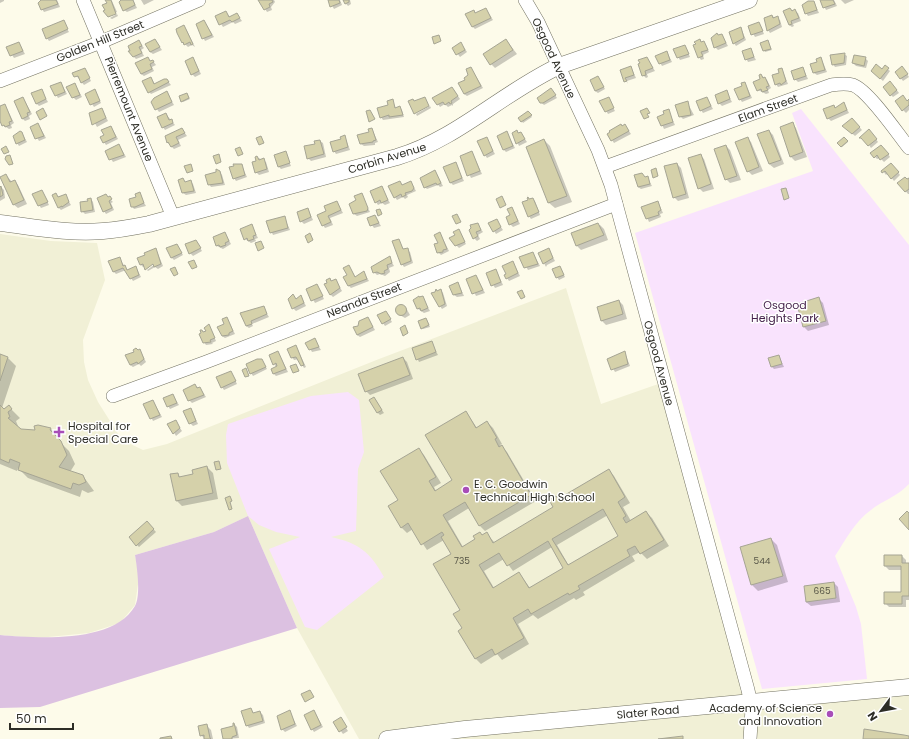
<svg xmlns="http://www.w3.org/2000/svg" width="909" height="739" viewBox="0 0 909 739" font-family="Poppins,sans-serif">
  <rect width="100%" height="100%" fill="#fdfbea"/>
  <polygon fill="#f1f0d6" points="0,234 51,241 97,243 105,280 83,340 84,362 88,380 98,402 122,440 143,450 167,444 379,359 566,288 601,404 664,382 751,702 909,687 909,739 359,739 297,628 248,516 214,532 135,555 139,577 135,605 120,623 89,633 38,638 0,635"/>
  <g fill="#f9e3fd">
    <path d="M801,109l108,136v239c-14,14 -24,15 -38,26 -16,11 -26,31 -36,46l21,51 5,17 6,55 -105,10 -127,-456 178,-62 -21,-58z"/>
    <path d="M348,392l11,8 5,52 -6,17 -2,62 -25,6c28,6 39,15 53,40l-67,53 -12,-3 -36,-78 31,-12 -24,-5 -17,-7 -11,-9 -21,-53 -1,-28 2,-11 83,-28z"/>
  </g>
  <path fill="#dcc1e1" d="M248,516l49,112 -257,79 -40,1v-73c37,3 113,9 135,-29 6,-11 2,-39 0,-51l79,-23z"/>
  <g fill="#0003" fill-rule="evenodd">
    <polygon points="0,0 4,0 4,1 0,3"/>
    <polygon points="42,0 57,0 60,7 44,12 42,9"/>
    <polygon points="106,0 112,1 117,12 109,16 105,12 104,5 108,3"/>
    <polygon points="123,0 133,0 137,8 127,12 124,10"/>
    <polygon points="141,0 154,0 144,5"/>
    <polygon points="260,0 274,0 275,2 271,7 272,10 267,12"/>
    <polygon points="329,0 340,0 342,5 334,9"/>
    <polygon points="343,0 350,0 351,4 348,6"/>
    <polygon points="821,0 834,0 837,6 826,10"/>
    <polygon points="841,0 854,0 845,4"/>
    <polygon points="814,2 819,13 808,16 806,13"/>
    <polygon points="486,9 493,20 475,29 472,26 473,11 476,14"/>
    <polygon points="790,9 798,13 801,21 793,24 794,26 792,27 789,25"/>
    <polygon points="226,12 230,17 237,14 242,21 235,24 233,22 223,27 216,16"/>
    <polygon points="117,14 118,16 112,19 110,18"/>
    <polygon points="772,16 780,20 782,27 770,33 768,30"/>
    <polygon points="204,21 214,37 205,41 197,24"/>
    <polygon points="63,22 69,32 49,41 47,38"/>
    <polygon points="759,23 764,34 755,37 749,26"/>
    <polygon points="184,27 186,29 195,47 192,45 188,47 183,42"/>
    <polygon points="741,28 746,40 736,46 734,43"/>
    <polygon points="722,35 728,46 718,50 715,47"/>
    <polygon points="155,40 162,50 153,54 150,52"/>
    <polygon points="506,40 517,54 495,68 491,64"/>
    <polygon points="700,41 706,45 709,52 703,55 704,59 701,60 699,57"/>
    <polygon points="139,42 144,48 141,50 144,56 136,59 134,57"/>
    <polygon points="768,42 772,50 765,52 762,44"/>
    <polygon points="19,43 25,54 14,58 8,48"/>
    <polygon points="463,46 467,52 460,57 453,48"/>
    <polygon points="685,46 690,57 680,60 674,50"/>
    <polygon points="750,49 756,60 748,62 743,52"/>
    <polygon points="667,52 672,62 662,66 657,57"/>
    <polygon points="844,54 847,56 846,65 835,67 833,64"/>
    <polygon points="193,58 201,74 195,77 192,74"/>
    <polygon points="647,58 655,71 647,74 648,77 646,78 643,75"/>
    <polygon points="821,58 827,72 817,75 814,73"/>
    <polygon points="865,58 868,61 866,68 856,66 853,63"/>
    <polygon points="153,61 156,65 152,67 154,71 144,76 141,74"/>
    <polygon points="631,67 636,78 627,81 628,84 621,71"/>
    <polygon points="885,67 890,71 883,81 875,74 882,71"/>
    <polygon points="471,68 483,88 467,96 464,94 466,80"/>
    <polygon points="803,68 808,79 798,82 795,79"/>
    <polygon points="85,69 91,81 84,85 74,73"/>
    <polygon points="782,69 788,84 778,87 776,84"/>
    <polygon points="904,70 909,77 903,81 896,72"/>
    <polygon points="761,75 767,80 771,88 768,90 769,93 766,94 758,90"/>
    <polygon points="598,77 605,89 598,93 595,91"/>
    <polygon points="151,78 155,84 167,80 171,85 151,94 145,87 144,82"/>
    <polygon points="61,83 67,94 58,98 52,87"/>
    <polygon points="745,83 752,98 742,102 740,99"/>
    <polygon points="75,84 82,97 76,100 73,97"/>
    <polygon points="893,85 899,93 893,97 891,95"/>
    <polygon points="41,90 48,102 39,106 36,103"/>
    <polygon points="95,90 101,103 94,107 86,94"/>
    <polygon points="454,90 460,99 453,104 453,106 452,105 448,107 445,104 440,107 438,104"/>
    <polygon points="726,91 732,102 722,106 719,103"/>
    <polygon points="553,92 557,98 544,105 541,102"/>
    <polygon points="167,93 174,105 159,112 152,102"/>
    <polygon points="187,94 190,99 183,102 182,101"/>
    <polygon points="23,98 32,114 29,116 30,119 25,121 22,118"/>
    <polygon points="707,98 713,109 703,113 701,110"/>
    <polygon points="608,99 615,111 608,114 601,102"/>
    <polygon points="392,101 396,108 400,107 402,110 404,117 383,120 381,117"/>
    <polygon points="909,101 909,110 906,113 903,110"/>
    <polygon points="687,102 694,115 683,119 680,116"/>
    <polygon points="844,103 849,113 831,121 828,118 834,106 836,108"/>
    <polygon points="5,105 14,123 11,125 12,128 9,129 3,125 0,119 0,107"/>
    <polygon points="430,106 431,108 417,116 416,114"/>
    <polygon points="102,109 108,121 97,127 90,114"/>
    <polygon points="668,110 675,125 664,129 659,118 666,115"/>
    <polygon points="528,112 532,117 523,123 520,118"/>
    <polygon points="166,114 175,125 165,130 163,127"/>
    <polygon points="855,122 862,130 855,136 844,126"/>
    <polygon points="792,123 796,128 807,157 795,161 791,157 781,127"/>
    <polygon points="38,124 46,138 39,141 31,127"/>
    <polygon points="111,127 118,139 106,145 104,142"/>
    <polygon points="623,127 627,128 631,134 614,143 608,134"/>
    <polygon points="182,129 187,136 178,140 181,146 174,149 167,142"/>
    <polygon points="372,129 378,142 375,143 375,145 364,146 361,144"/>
    <polygon points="769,131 773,135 784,164 774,168 769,164 759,135"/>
    <polygon points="22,133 27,142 19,146 17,143"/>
    <polygon points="507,133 515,148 506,152 503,149"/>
    <polygon points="513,133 521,133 527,142 519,146"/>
    <polygon points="872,133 878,142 871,148 869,145"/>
    <polygon points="345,137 350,150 336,154 334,151"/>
    <polygon points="486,138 495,154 487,158 485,155"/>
    <polygon points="747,138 751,142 763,171 752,175 748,171"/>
    <polygon points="844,138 848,142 842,147 839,143"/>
    <polygon points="544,140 550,146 572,202 555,208 549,203"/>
    <polygon points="320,141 323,143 326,157 311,161 308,158"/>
    <polygon points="119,145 126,157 113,162 106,151"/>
    <polygon points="726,146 730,150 741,180 730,183 726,179"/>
    <polygon points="884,148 890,157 884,162 880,158 877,159 875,157"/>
    <polygon points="285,152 291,166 281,169 278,166"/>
    <polygon points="472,152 482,174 471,178 461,156"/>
    <polygon points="700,155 704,159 714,189 703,192 699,188"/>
    <polygon points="257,157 266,162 269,172 259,175 256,172"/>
    <polygon points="455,163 464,181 453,185 451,183"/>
    <polygon points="677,164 681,168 689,198 678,201 674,197"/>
    <polygon points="241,165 247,177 236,181 234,178 235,167"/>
    <polygon points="894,167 900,175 894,181 888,173 886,175 883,171"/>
    <polygon points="435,171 443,186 440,187 438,185 427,189 425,187"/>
    <polygon points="220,172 222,175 225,185 211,187 209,184"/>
    <polygon points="6,175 12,182 14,181 18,185 27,204 18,208 13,204"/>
    <polygon points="647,177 652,186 641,189 638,187"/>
    <polygon points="183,179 186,183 191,182 193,184 196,193 186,195 183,193 179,180"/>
    <polygon points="909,179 909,194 908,194 899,183"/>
    <polygon points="400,182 403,186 411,182 416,191 407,195 408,197 405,199 403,197 397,200 395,197"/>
    <polygon points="0,186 4,190 5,198 0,201"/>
    <polygon points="381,187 390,203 385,205 382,203 378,205 376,202"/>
    <polygon points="42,191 49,205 41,208 33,195"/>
    <polygon points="139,194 146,206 134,209 132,206"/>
    <polygon points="56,195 59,197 65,195 71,205 61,210 58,207"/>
    <polygon points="361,195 370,212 357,216 354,214 357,201"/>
    <polygon points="527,195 530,200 532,199 535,201 540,215 531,219 529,216 529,200"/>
    <polygon points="108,197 113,202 111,203 114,210 106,214 104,211"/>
    <polygon points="91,199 93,202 95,212 85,214 82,211"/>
    <polygon points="337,202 343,213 330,218 333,225 325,228 323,225 328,211"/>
    <polygon points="658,202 663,213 660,214 661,217 649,222 643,208"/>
    <polygon points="512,208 520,224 513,227 510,224"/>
    <polygon points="308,209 313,220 304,224 301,221"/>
    <polygon points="375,216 381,226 374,228 368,219"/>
    <polygon points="284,217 290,230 273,235 267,222"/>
    <polygon points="496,220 503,230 496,234 490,224"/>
    <polygon points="477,224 483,232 478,235 480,239 477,241 474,238"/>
    <polygon points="600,225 604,229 608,240 581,250 577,246 572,234"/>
    <polygon points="252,226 258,238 255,239 256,241 251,243 245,239"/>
    <polygon points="459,231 466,244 459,248 456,245 456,236"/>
    <polygon points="225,233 231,244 223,249 217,246 214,237"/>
    <polygon points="440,233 449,251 441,255 438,252"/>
    <polygon points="398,240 404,250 407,250 410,252 413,263 404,267 402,264"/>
    <polygon points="196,241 202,251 193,256 190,253"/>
    <polygon points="177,245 183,255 174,260 171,257"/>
    <polygon points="156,249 163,266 158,269 155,267 148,271 147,270 158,262 143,267 141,265"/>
    <polygon points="549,249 555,261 547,265 546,267 539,253"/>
    <polygon points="533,253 540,266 528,270 521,257"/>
    <polygon points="389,257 394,266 389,268 390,272 385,276 380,274 377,275 374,272"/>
    <polygon points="119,258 128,271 136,267 141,277 133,281 126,270 116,274 114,272"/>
    <polygon points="513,262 520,276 509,281 507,278"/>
    <polygon points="349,266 356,278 364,273 369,281 351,288 348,285"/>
    <polygon points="560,267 565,277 559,280 557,277"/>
    <polygon points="496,270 503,285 495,288 487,274"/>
    <polygon points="476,276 485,293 476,296 468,279"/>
    <polygon points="330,279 332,282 336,280 342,291 333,297 330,294 328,283"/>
    <polygon points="458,283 464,296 457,297 454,295"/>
    <polygon points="317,285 324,299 315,303 307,289"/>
    <polygon points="441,290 443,293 447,306 442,309 440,306 436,291"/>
    <polygon points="293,295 296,299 301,296 306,306 296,311 293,308"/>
    <polygon points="422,297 430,311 424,313 418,309"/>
    <polygon points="819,299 823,303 829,325 808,331 804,327"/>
    <polygon points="619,301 623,305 627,319 606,325 602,321"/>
    <polygon points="405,306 410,315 405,318 398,314 396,308"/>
    <polygon points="263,307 269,317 252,324 253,326 249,328 246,326"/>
    <polygon points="386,312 392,322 385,326 383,323"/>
    <polygon points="227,318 235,334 225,338 222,336"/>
    <polygon points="368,318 375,330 360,337 357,335 359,327"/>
    <polygon points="427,320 430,327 423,329 420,322"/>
    <polygon points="209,325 216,341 212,343 213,344 206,345 204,342"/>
    <polygon points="315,340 321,350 312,352 307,343"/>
    <polygon points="431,342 438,355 419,362 413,349"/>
    <polygon points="296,346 306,367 304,368 299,359 294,360 292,357"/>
    <polygon points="140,350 146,362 141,366 139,364 133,367 130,365 135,352"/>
    <polygon points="278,352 288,372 276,376 273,373 277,368 274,364"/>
    <polygon points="625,353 630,366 615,372 608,359"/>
    <polygon points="0,355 8,358 16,366 2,408 4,410 8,406 20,418 16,421 18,426 16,427 20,430 36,431 38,426 51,429 59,437 58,440 69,451 75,464 70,472 83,476 94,491 88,493 82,490 80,497 28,478 18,468 17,471 0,464"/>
    <polygon points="779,356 784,367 774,369 772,367"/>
    <polygon points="403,358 407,362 413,379 370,395 366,391"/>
    <polygon points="262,360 267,369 253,376 251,373"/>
    <polygon points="231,372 237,384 224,390 222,387"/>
    <polygon points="195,385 202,391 206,397 192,403 189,400"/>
    <polygon points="172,395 179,405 170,409 164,399"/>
    <polygon points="153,401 162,417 153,421 145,404"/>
    <polygon points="376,401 384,413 380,415 378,413"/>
    <polygon points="191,409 198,424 193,426 190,423"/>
    <path d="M466,412l11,16 10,-6 6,6 9,16 -2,1 7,7 29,49 -51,30 -5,-5 -11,-18 -21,13 15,26 24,-13 8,9 60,-35 3,-8 51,-30 5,6 16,27 -7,4 8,14 15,-9 6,6 17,28 -22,13 -7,-7 -8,4 3,5 -52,31 2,3 -9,5 -2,-2 -36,21 -5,-4 -15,9 11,20 -27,16 -5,-6 -16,10 -6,-6 -12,-29 -11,-75 -8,-14 -17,10 -14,-21 -6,4 -6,-6 -2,-26 20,-51 5,5 17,28 -7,4 2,4 17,-10zM608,515l12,21 -51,30 -12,-21zM552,547l13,21 -35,20 -11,-15 -25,15 -10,-17 20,-12 9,12z"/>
    <polygon points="176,422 182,431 176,436 169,424"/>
    <polygon points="207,467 213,473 218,499 182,506 177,501 177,474 181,478 194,475"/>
    <polygon points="147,522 156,532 139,547 130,538"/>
    <polygon points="771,539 777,545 788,582 758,591 752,585 741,548"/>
    <polygon points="885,556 902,556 906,560 906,564 909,564 909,600 906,600 906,607 889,607 885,603 902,593 902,570 889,570 885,566"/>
    <polygon points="834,583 838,587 840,602 811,606 806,602"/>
    <polygon points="251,709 254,714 260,712 263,715 265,723 249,728 247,725"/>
    <polygon points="289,711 297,726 285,732 282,729"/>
    <polygon points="314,711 323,727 314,732 312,729"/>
    <polygon points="341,720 348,731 343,734 334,722"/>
    <polygon points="234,724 237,727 239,738 224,739 234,727"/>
    <polygon points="207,726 211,730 213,739 205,739 201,735"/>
  </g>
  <g fill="#d5d1aa" stroke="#a6a594" fill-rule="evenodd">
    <polygon points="41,0 56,0 58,4 41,10 38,3"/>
    <polygon points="105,0 111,0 116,14 108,17 103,11 105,10 102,5 107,3"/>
    <polygon points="121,0 133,0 135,5 123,11 119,2"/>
    <polygon points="258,0 272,0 273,2 269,4 270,7 264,10"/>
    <polygon points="328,0 339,0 340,3 330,7"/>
    <polygon points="343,0 349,0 349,2 345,4"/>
    <polygon points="820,0 833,0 835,4 823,8"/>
    <polygon points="808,1 814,1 817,10 805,14 802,5"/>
    <polygon points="486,8 491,18 472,27 465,14 474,10 475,13"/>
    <polygon points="790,8 792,11 795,9 799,18 791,21 792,24 789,25 783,11"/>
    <polygon points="226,11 229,17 237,13 240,18 232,22 230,20 219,25 215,16"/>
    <polygon points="772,15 773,18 778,16 780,24 767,31 764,18"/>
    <polygon points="64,20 68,29 46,39 42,29"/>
    <polygon points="204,20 212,35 202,39 196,24"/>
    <polygon points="759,22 763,31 751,35 748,26"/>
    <polygon points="184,25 193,44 191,45 190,42 184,45 183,42 182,43 177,33 176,29"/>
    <polygon points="741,27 744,38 733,44 729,32"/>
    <polygon points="717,33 718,35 722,34 726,43 714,48 711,38"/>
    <polygon points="439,35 441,41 434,44 432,37"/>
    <polygon points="155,39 160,47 150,52 145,44"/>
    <polygon points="506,39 513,50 490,65 483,54"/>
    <polygon points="700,39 701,42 704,41 708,50 701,52 703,56 698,58 693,45 696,44 694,42"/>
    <polygon points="139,40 142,46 139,47 142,53 133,57 128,51 130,51 128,46"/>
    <polygon points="768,40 771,49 763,51 760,43"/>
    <polygon points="19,42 23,51 10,56 6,47"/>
    <polygon points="461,42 465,50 456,55 452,48"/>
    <polygon points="685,45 689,54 677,58 673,49"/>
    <polygon points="751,48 754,57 745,60 742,51"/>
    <polygon points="667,51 670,60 659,64 655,56"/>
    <polygon points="845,53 844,63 832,65 830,55"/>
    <polygon points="854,55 866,57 864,66 852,63"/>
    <polygon points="148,57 150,61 153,60 154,62 150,64 152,69 141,74 135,63"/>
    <polygon points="193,57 199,71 191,75 185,61"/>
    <polygon points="647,57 653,68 645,71 646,75 642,76 638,64 640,63 638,60"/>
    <polygon points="821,57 825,70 813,73 810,64 817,62 816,59"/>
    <polygon points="876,64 882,69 885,65 889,68 880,79 871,71"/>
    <polygon points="631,66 634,75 625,78 627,81 624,82 620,70"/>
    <polygon points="902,66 908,74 900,79 895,72"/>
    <polygon points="471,67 481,86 464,94 458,83 465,80 464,78 468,75 466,69"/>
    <polygon points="803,67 806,76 794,80 791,71"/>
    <polygon points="85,68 90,78 81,83 78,76 74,77 72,73"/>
    <polygon points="782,68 786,81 781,85 780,83 775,85 772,75 779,73 778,69"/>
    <polygon points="761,74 763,78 765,77 769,86 766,87 768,90 762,92 761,89 757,91 753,82 760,79 759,75"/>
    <polygon points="598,76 604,87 595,91 590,80"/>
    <polygon points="151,77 154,84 164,79 167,79 169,82 148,93 142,81"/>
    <polygon points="890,81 897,90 890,96 883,87"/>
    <polygon points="61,82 65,92 55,96 50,86"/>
    <polygon points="745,82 750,96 739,100 734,89 742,86 741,83"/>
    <polygon points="75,83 80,95 72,98 66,87"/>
    <polygon points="452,87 458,96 451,101 452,103 450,104 449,102 445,105 443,102 437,105 432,98"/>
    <polygon points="551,88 556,95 543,103 540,103 537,98"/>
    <polygon points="42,89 46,99 36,104 31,93"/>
    <polygon points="95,89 100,101 90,105 85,94"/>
    <polygon points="727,90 730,99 718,104 715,95"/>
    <polygon points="167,91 172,102 155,110 151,102 154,98"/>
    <polygon points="187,93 189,98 181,102 179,96"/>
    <polygon points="903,95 907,101 909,99 909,105 902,111 895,101"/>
    <polygon points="23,97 30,112 27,113 28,116 22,119 14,101"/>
    <polygon points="425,97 429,106 414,114 408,101 413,99 414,101"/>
    <polygon points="609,97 614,108 605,112 599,101"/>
    <polygon points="707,97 711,106 700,111 696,101"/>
    <polygon points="393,99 395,108 400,106 403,115 389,117 389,115 380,118 377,108 388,105 387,101"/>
    <polygon points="688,101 691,115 679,117 675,105"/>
    <polygon points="844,102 847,110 827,119 823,109 834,105 835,108"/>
    <polygon points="5,104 12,121 9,122 10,125 5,127 4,125 2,126 0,121 0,106"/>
    <polygon points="43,108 47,116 40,120 36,112"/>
    <polygon points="102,108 106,118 92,125 89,113"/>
    <polygon points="647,108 650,113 647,114 649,117 644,119 640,111"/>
    <polygon points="669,109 673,122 661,126 657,117 664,114 663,111"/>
    <polygon points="370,110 375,119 369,122 366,111"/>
    <polygon points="528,111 532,115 521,122 518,118"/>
    <polygon points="166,113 169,120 172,119 173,123 162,128 157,117"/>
    <polygon points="852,118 860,127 852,134 842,126"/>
    <polygon points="793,122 803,152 790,157 780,127"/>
    <polygon points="38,123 44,136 35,139 30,127"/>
    <polygon points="621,124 622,126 625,124 629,131 611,141 607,134 610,132 609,131"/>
    <polygon points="111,126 116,137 103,143 100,137 104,135 101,130"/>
    <polygon points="182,128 185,133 176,137 179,143 171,147 168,142 167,143 165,136"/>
    <polygon points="372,128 376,140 373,141 373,142 360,144 357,135 369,132 368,129"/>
    <polygon points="869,129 877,139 868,146 861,138 859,138"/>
    <polygon points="517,130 518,133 521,132 525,139 516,144 512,133"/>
    <polygon points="769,130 781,160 769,164 757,134"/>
    <polygon points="20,131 22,132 25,140 16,144 13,136"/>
    <polygon points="507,131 513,146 503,150 497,136"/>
    <polygon points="345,135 348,147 333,152 330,142 341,139 340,137"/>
    <polygon points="261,136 264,143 259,145 256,138"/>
    <polygon points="487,137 493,151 484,156 477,141"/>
    <polygon points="748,137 759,167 747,172 735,142"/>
    <polygon points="844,137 848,141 841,147 837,143"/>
    <polygon points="544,139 567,196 548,203 526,147"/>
    <polygon points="320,140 324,154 307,159 304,146 315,144 314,141"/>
    <polygon points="119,144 124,155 109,160 105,151"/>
    <polygon points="726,145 737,176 725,180 714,149"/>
    <polygon points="881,145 889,154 880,160 877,155 874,158 870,153"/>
    <polygon points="6,146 9,152 4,154 1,149"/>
    <polygon points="240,147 243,154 238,156 235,149"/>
    <polygon points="286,151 290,163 278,167 274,155"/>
    <polygon points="472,151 480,171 467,176 460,156"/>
    <polygon points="219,154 221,162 216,164 213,156"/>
    <polygon points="701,154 711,184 698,189 688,158"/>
    <polygon points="10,155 13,164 9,165 5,159 6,156"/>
    <polygon points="257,156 259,160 264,158 267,169 255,173 252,162 256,161 255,157"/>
    <polygon points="456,162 462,178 450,183 443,167"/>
    <polygon points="677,163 686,194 673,198 664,166"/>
    <polygon points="891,163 899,172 891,179 885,171 882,173 881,171"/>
    <polygon points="191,164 193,171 187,173 184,166"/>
    <polygon points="233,164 242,164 245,175 233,179 229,167 234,166"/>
    <polygon points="656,168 658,176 653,178 651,170"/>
    <polygon points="216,169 220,171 223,183 208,185 205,175 216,172"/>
    <polygon points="435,170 441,183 437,185 436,183 424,188 420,178"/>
    <polygon points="642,173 645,177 648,176 650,184 638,187 634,175"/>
    <polygon points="6,174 10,182 15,180 24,200 13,205 0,177"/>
    <polygon points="905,177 907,179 909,178 909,189 905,192 897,183"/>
    <polygon points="183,178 185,182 191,180 194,191 182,193 178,180"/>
    <polygon points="400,181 402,185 411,181 414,188 412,191 405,193 406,195 402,197 401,194 394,198 388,186"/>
    <polygon points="1,186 3,195 0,197 0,187"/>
    <polygon points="382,186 388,200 381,203 380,200 375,203 370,191"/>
    <polygon points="786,188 789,198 784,200 781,189"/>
    <polygon points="42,190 48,202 38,206 32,194"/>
    <polygon points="140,192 144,203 135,207 131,207 129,199 136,197 135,194"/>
    <polygon points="56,193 58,197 66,194 69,202 62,207 62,206 58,208 52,195"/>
    <polygon points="362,193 368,208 367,211 353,214 349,204 356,200 354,196"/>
    <polygon points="106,194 108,197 110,196 112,199 109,201 112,208 103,212 97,198"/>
    <polygon points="502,196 506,205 500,208 496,199"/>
    <polygon points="528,197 529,199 533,198 539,212 528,217 522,202 528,200 527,198"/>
    <polygon points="91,198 93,210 81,212 80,202 88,201 87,199"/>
    <polygon points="337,201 341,210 328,216 331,222 322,226 317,215 326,211 324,206"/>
    <polygon points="658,201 661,210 658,212 659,215 646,219 641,207"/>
    <polygon points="512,207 518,221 509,225 506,217 510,215 507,209"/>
    <polygon points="308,208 311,217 300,222 297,212"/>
    <polygon points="380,209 382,214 378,216 376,210"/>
    <polygon points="457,214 461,222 456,224 452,216"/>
    <polygon points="375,215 379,223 370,226 367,218"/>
    <polygon points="285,216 288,228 270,233 266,221"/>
    <polygon points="497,219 501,227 493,232 488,223"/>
    <polygon points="478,223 481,230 476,232 478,236 473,239 469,230 471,228 470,225"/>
    <polygon points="598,223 604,235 576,246 571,233"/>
    <polygon points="252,224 256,235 253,236 254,239 248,241 247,238 244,240 240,229"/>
    <polygon points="459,229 465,242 455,246 449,238 455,235 453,232"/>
    <polygon points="225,232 229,241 225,243 226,245 220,247 219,245 216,246 213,237"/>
    <polygon points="440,232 447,249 443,250 443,252 437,253 434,244 438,243 434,235"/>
    <polygon points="310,233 313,240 308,243 305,236"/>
    <polygon points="399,239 403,249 408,248 411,261 401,265 392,241"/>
    <polygon points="196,240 201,248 189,254 185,244"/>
    <polygon points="261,241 264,248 258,251 255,243"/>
    <polygon points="177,244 182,253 171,258 166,248"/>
    <polygon points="156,248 161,264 154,267 153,264 145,270 143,264 140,265 137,258 145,255 144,253"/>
    <polygon points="549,248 553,258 543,264 538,253"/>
    <polygon points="533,252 538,264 524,268 519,257"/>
    <polygon points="390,256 392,263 387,265 388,269 384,271 385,273 381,274 377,272 373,273 371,267"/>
    <polygon points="120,257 123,266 125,265 127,270 136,266 139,275 130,279 123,268 113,272 108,261"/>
    <polygon points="194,260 197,267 192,269 188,262"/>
    <polygon points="513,261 518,273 506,279 504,275 506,274 502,266"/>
    <polygon points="349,265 355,277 364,271 367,279 348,286 343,277 347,275 343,268"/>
    <polygon points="560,266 564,275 556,278 552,269"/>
    <polygon points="175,267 178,274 174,276 170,269"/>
    <polygon points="496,269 501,282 491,286 486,273"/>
    <polygon points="476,275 483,290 472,294 466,279"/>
    <polygon points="330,278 331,281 336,279 340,288 330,295 324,284 327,283 326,280"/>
    <polygon points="458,282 462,293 453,295 449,286"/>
    <polygon points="317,284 323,296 311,301 306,289"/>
    <polygon points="436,289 437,291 441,289 445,304 439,307 431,293 435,292"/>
    <polygon points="522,290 525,297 521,299 517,292"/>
    <polygon points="293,294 296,299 301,295 304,303 292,309 288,299"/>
    <polygon points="419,296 419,297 423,296 428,308 421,311 420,308 417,309 413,300"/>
    <polygon points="819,297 826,321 803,327 797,304"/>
    <polygon points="619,300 623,314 601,321 597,307"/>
    <circle cx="401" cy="310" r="5.5"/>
    <polygon points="264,306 267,314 251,321 252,324 246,326 240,313"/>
    <polygon points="386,311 391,319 382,324 377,315"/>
    <polygon points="227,317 233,331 229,333 229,335 222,336 217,327 224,324 222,319"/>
    <polygon points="368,317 373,327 357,335 353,327 358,326 359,321"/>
    <polygon points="426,318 429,325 421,329 418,321"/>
    <polygon points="209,324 215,338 210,340 211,342 203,343 199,334 201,333 200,330 202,330 203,332 206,331 204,328"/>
    <polygon points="405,325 408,333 403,336 400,328"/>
    <polygon points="315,338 319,347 309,350 305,343"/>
    <polygon points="432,341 436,352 416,360 412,348"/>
    <polygon points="296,345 304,365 301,366 296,357 291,358 287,349"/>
    <polygon points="136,348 138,350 140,349 144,359 138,364 137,362 130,365 125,355 134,352 133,350"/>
    <polygon points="278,351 286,369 273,374 271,369 277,366 276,363 273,365 269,355"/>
    <polygon points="625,351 628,364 611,370 607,359"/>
    <polygon points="0,354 8,357 0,381"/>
    <polygon points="779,355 782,364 771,367 768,358"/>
    <polygon points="403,357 410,375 365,392 358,374"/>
    <polygon points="257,359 262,359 266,367 250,374 246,364"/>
    <polygon points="296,364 299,371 293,373 290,366"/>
    <polygon points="246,368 249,376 245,377 242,370"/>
    <polygon points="231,371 236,381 221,388 216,377"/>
    <polygon points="195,384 197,388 200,387 204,395 188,401 183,390"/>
    <polygon points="173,394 177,403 167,407 163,398"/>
    <polygon points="374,397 382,410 377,413 369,400"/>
    <polygon points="153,400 160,415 150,419 143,404"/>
    <polygon points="0,405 4,409 9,405 12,409 8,412 10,417 8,418 21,429 35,430 34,426 38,425 51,428 50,430 61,441 67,455 59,467 83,475 86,482 79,485 73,483 71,489 18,470 20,463 10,459 9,463 0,459"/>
    <polygon points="191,408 196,421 189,424 183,411"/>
    <path d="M466,411l10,17 11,-7 10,17 -2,1 4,8 3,-2 29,50 -52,31 -14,-24 -22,13 19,32 13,-8 -2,-3 7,-4 2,3 5,-3 6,11 60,-36 -4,-7 7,-4 2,3 51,-30 16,28 -7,5 8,14 -3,2 3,5 20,-12 18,29 -24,14 -5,-8 -8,4 3,6 -52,30 2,3 -11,6 -1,-2 -37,21 -3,-5 -15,9 11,20 -29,17 -3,-6 -17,10 -17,-28 4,-3 -9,-14 7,-4 -27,-46 18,-10 -10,-17 3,-2 -2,-3 -21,13 -13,-22 -7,5 -13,-22 10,-6 -18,-29 39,-23 17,29 -7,4 6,10 17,-11 -27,-45zM603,509l15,27 -50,29 -16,-26zM548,541l15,27 -34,20 -10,-16 -26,16 -14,-23 20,-12 8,13z"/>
    <polygon points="176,420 180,428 173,434 167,424"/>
    <polygon points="219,461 221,469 216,470 214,462"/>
    <polygon points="207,466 213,493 176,501 170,474 178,473 179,477 193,474 192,470"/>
    <polygon points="230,496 232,501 230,502 232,509 229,510 225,498"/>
    <polygon points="907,511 909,513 909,530 899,519"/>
    <polygon points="147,521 154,529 136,546 129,537"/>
    <polygon points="771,538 783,576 751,585 740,547"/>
    <polygon points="884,555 902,555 902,563 909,563 909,596 902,596 902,604 884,604 884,592 901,592 901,566 884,566"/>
    <polygon points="834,582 836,598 806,602 804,586"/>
    <polygon points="310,690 314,697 305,702 301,694"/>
    <polygon points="251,708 253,713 260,711 263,721 246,726 241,711"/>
    <polygon points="290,710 295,724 281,730 277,716"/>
    <polygon points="314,710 321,725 311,730 304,715"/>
    <polygon points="341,717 347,727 339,732 333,722"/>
    <polygon points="233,723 234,723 237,735 232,737 232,739 223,739 221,729 233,726"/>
    <polygon points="207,724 210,738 211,739 204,739 204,735 200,736 198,726"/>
    <polygon points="864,729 904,735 909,736 909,739 863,739"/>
    <polygon points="171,736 172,739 160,739 160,738"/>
    <polygon points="683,736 683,739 658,739"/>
  </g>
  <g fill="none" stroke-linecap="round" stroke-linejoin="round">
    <defs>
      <g id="minor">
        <polyline points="83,0 173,217"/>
        <polyline points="525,0 538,22 598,150 611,185 748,690 752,709 750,739"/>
        <polyline points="0,81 101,42 199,0"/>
        <path d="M605,167l226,-82c8,-1 14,-2 22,0 16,6 44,48 56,63"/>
        <polyline points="113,396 206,362 616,204"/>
      </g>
      <g id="major">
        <path d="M0,223c34,4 69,11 103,8 15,-1 31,-4 46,-7l248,-67c60,-18 105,-64 162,-91l190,-66"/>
        <polyline points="387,739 465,729 909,687"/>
      </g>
    </defs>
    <use href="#minor" stroke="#737262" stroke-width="14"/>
    <use href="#major" stroke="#737262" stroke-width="17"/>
    <use href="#minor" stroke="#fff" stroke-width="13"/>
    <use href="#major" stroke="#fff" stroke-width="16"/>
  </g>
  <g fill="#a84db8" stroke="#fff" stroke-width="1.5">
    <path d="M57 426h4v4h4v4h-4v4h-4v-4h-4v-4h4z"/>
    <circle cx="466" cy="490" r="4"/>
    <circle cx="830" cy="714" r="4"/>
  </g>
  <g text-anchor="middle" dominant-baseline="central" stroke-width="3" stroke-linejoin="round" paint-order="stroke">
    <g font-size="9" fill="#575647">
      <text x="462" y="561">735</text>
      <text x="762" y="561">544</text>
      <text x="822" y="591">665</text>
    </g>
    <g font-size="11" fill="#2d2d26" stroke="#fff">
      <text transform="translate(100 41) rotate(-22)">Golden Hill Street</text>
      <text transform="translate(554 58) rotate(65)">Osgood Avenue</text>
      <text transform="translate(768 108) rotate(-20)">Elam Street</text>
      <text transform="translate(129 109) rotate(68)">Pierremount Avenue</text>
      <text transform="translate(387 158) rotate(-17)">Corbin Avenue</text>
      <text transform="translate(364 300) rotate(-21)">Neanda Street</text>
      <text transform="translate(659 363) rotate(75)">Osgood Avenue</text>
      <text transform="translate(648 712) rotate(-5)">Slater Road</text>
    </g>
    <g font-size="11" fill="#45224b" stroke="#fff">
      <text x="785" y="305">Osgood<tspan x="785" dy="13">Heights Park</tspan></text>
    </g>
    <g font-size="11" fill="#2d2d26" stroke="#fff" text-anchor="start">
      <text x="68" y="426">Hospital for<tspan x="68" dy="13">Special Care</tspan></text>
      <text x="474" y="484">E. C. Goodwin<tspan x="474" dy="13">Technical High School</tspan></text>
      <text x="822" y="708" text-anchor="end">Academy of Science<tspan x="822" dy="13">and Innovation</tspan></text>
    </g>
  </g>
  <g transform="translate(881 711) rotate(238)" stroke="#ffffff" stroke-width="3" paint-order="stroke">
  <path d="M0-3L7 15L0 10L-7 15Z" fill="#2d2d26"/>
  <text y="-6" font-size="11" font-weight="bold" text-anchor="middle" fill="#2d2d26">N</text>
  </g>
  <path d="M10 723v6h63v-6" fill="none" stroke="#2d2d26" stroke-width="2"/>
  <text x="16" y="723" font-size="12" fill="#2d2d26" stroke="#ffffff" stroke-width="3" paint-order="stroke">50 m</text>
</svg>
